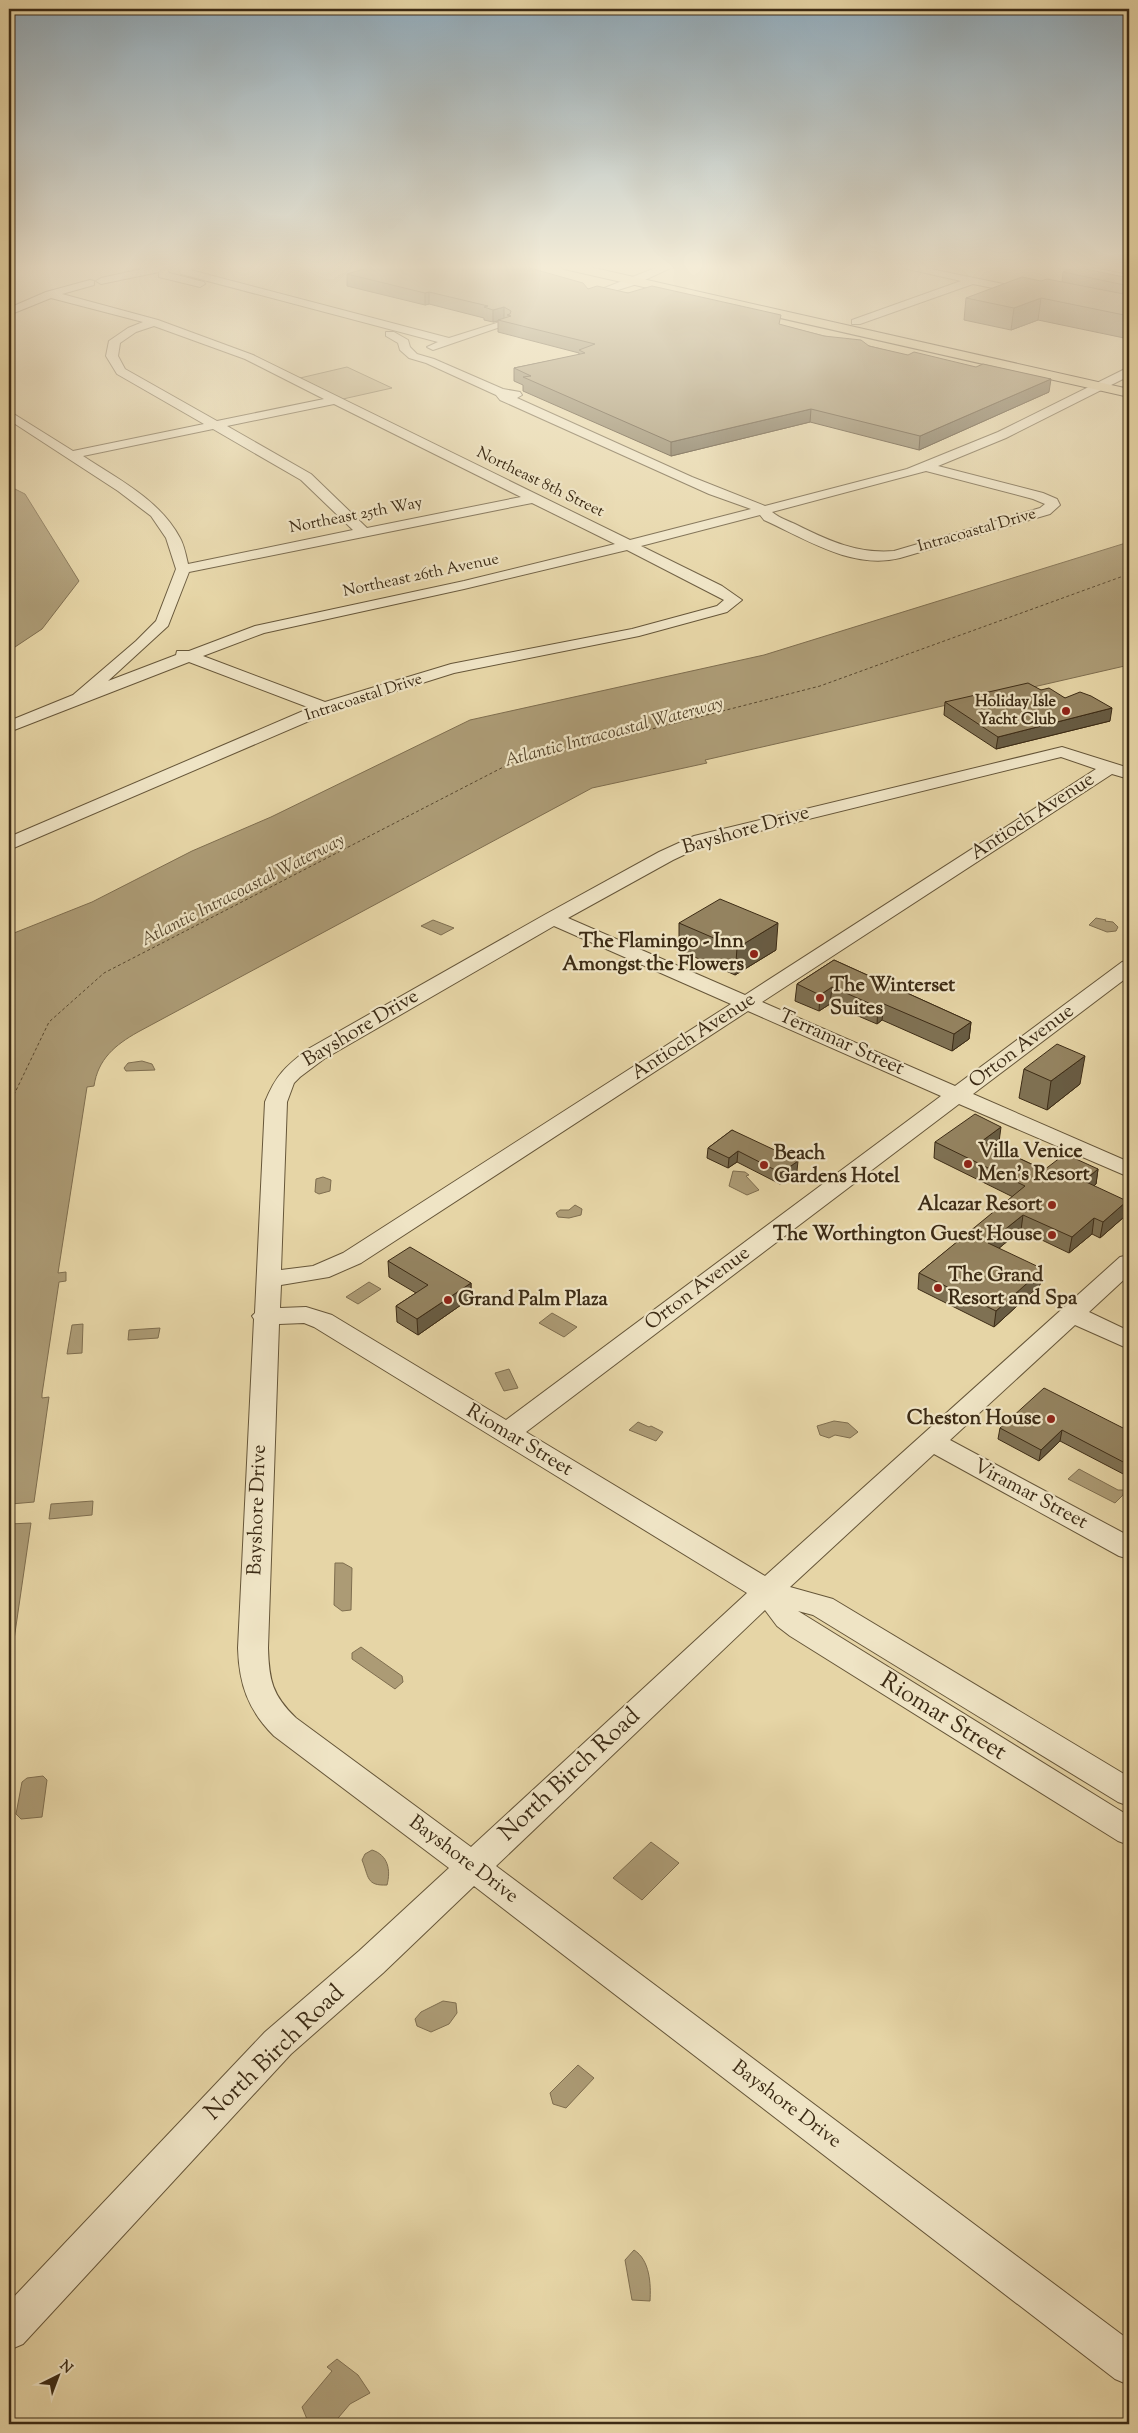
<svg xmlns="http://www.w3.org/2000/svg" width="1138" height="2433" viewBox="0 0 1138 2433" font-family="'Sorts Mill Goudy',serif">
  <rect width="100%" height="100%" fill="#e6d5a6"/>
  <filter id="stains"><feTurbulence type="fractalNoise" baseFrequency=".004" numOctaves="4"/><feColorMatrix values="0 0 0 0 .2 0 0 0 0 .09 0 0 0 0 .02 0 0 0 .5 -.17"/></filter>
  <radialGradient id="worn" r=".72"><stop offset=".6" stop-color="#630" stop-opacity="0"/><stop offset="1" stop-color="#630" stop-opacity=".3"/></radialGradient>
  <polygon fill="#c9b88d" stroke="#827251" points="347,367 392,388 343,399 300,378"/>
  <g fill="#ac9b75" stroke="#7f6e4f">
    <polygon points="9,486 25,494 79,581 42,629 9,651"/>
    <path d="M1129,542v123l-100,23 -3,-1 -321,73 2,3 -115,25 -454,244c-23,13 -40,27 -44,54l-7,1 -29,186 8,-1v9l-7,1 -17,112v4l7,-1 -15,105 -23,2 -2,20 22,-1 -22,151v-739l83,-33 100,-51 79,-34 199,-97 294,-65z"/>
    <polygon points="1096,918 1106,920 1105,921 1113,922 1118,927 1116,931 1107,932 1089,925"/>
    <polygon points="433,920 454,928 441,935 421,926"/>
    <polygon points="142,1061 152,1064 155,1070 126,1071 124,1068 128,1063"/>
    <polygon points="733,1171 745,1172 749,1175 746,1176 759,1190 747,1195 729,1186"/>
    <polygon points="323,1177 331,1180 330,1191 319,1194 315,1192 316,1179"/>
    <polygon points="575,1205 582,1209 581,1215 569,1218 558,1217 556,1213 560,1210 569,1210"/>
    <polygon points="369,1282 381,1289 358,1304 346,1297"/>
    <polygon points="552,1313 577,1327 564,1337 539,1323"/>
    <polygon points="83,1324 82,1353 67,1354 72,1325"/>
    <polygon points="160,1328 158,1338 128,1340 129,1330"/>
    <polygon points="509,1369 518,1388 504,1391 495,1373"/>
    <polygon points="834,1421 848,1423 858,1432 850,1438 835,1435 829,1438 820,1435 817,1426"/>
    <polygon points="638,1422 649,1427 651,1426 663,1432 656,1441 629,1430"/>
    <polygon points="1079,1469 1118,1490 1124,1490 1123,1495 1115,1503 1068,1479"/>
    <polygon points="93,1501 92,1515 49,1519 51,1504"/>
    <polygon points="335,1563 343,1563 352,1568 351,1610 342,1611 334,1605"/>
    <polygon points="361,1647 402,1676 403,1682 395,1689 352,1659 352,1653"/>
    <polygon points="43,1776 47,1780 42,1817 21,1819 16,1814 22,1782 27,1778"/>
    <polygon points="651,1842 679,1863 642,1900 613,1878"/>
    <path d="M372,1850c16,5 19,20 15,35 -21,1 -18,-8 -25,-25l3,-6z"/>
    <polygon points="443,2001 456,2003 457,2013 449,2024 431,2032 417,2026 415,2019 421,2012"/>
    <polygon points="578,2065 594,2078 566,2108 553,2104 550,2093"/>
    <path d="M634,2250c16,10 17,34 16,51l-18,-1 -7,-40z"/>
    <polygon points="337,2359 358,2375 370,2393 350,2404 333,2424 309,2424 302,2407 332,2371 327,2367"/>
  </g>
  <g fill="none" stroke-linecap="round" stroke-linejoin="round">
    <polyline stroke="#58472d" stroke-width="1" stroke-dasharray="3 2.5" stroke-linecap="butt" points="9,1105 49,1022 104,973 517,760 578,748 820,686 1129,574"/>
    <defs>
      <g id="minor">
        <polygon points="160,265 180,265 167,270 169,273 204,282 205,284 200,287 159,277 159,272 101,284 96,281 101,278"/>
        <polygon points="185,265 200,265 190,270 449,338 503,321 509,324 433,350 427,347 438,342 181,274 179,269"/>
        <polygon points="663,265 677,265 634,285 589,299 584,296"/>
        <polygon points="890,265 911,265 1028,289 1033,292 1028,295 973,284 860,324 852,324 852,320 961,281"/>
        <polygon points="1057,265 1079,265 1129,275 1129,281 1062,268"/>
        <path d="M90,280l4,1v4l-32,9 96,26 95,35 377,185 121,-31 -42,-15 -209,-94 -4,-5 -70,-32 -17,-5 -9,-8 -2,-7 -12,-7v-4h8l14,8 2,7 7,7 17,5 69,30 17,3 2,3 -5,3 175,79 73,29 142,-37 91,-37 127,-63h4v7l-123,62 -68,28 105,27 14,6 3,6 -10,9 -150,44c-48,12 -94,-19 -136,-38l-4,-5 -119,31 81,40 20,14 -15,12 -88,24 -185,37 -124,39 -321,138v-13l301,-129 -121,-46 -180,70v-11l64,-26 63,-54 20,-20 20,-52 -10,-31 -15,-22 -33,-25 -109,-71v-9l64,40 131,-27 -87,-50 -11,-18 3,-15 19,-13 15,-6 -92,-24 -42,17v-7l37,-16zM154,326l91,33 79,40 -107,22 -92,-52 -7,-13 2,-13 16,-11zM334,404l187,93 -154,31 -56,-54 -84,-48zM213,429l88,51 52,50 -165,34c-2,-9 -4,-19 -8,-26 -20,-38 -62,-59 -97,-82zM926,471l107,28 12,5 -5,4 -146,43c-36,3 -65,-10 -97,-26 -8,-4 -18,-7 -25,-13zM532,503l83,41 -151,37 -209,45 -66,25h-12l-1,4 -68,26 60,-55 21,-54zM627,550l97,50 -7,6 -85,23 -181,35 -126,38 -122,-46 61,-23 200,-44z"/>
        <path d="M1062,747l67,21v11l-17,-5 -350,228 193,84 167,-124 7,-2v16l-156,118 156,68v15l-170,-73 -433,328 239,144 355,-319 9,-2v20l-40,37 40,19v18l-54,-24 -125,115 179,96v23l-10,-3 -185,-102 -144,133 43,12 296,178v29l-11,-4 -305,-187 -15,-4 331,205v29l-11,-4 -328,-205 -13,-10 -12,-16 -269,256 633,474v45l-14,-6 -641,-493 -91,87 -92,81 -268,290 -14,6v-48l256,-270 94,-81 90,-83 -175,-132c-26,-26 -35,-52 -36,-88l16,-329 -2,-3 3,-3 10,-211c11,-27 20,-35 43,-53l238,-135 113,-62 35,-16zM1061,757l35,12 -351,226 -177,-77 105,-58 34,-16zM554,926l177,78 -388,249 -30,13 -32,4 6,-168 7,-19 6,-6 24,-18zM748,1011l193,85 -435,324 -174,-105 -26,-8 -26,1 1,-23 48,-8 32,-14zM304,1323l10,4 433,266 -276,254 -175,-129c-24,-23 -27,-38 -28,-70l11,-324z"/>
      </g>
      <polygon id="major" points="558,265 581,265 1129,389 1129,397 564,269"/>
    </defs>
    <use href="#minor" stroke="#665639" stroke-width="2"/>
    <use href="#major" stroke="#3c2b15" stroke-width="2"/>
    <use href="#minor" fill="#efe4c5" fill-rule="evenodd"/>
    <use href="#major" fill="#e6d5a6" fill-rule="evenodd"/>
  </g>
  <g fill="#7f7153" stroke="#3c2b15">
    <polygon points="378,265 530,265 530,269 588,289 628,293 780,325 824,336 869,346 1049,392 919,450 810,422 671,456 523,391 523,385 514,381 514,368 579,355 579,353 498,332 498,321 493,322 484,320 484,318 429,304 425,305 347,286 347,274"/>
    <polygon points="1063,272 1129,278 1129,339 1038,320 1011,330 964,320 966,298 1062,282"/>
    <polygon points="1041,690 1065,698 1110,721 996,749 944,715 945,702"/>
    <polygon points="679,923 776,950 735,975 679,950"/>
    <polygon points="834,960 971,1022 969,1039 952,1051 882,1020 877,1024 830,1004 819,1011 795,1001 797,984"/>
    <polygon points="1024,1069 1080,1084 1047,1110 1019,1098"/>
    <polygon points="732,1130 797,1171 780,1184 737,1162 728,1168 707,1158 708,1148"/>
    <polygon points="935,1142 999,1142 993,1146 1044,1170 1098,1169 1096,1184 1094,1186 1124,1217 1100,1238 1092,1234 1069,1253 1021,1230 999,1248 1040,1285 994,1327 918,1289 919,1273 1013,1197 934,1158"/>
    <polygon points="388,1261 471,1283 471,1298 418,1335 397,1322 396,1306 416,1293 389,1277"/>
    <polygon points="1000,1428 1129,1431 1129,1477 1060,1441 1039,1461 998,1439"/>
  </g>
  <g fill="#685c43" stroke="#3c2b15">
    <polygon points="518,265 530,265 530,273"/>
    <polygon points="429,292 429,304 425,305 425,293"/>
    <polygon points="1041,298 1038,320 1011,330 1014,308"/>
    <polygon points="504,307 504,319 498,320 498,321 493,322 493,310"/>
    <polygon points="1051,379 1049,392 919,450 920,436"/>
    <polygon points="811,409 810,422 671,456 671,442"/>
    <polygon points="1112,708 1110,721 996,749 998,737"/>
    <polygon points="778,923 776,950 735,975 737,948"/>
    <polygon points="832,987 830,1004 819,1011 820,995"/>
    <polygon points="884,1004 882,1020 877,1024 878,1007"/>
    <polygon points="971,1022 969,1039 952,1051 954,1034"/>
    <polygon points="1085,1056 1080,1084 1047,1110 1051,1081"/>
    <polygon points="1001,1127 999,1142 980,1156 982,1141"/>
    <polygon points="738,1151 737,1162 728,1168 729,1158"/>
    <polygon points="798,1161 797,1171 780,1184 781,1173"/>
    <polygon points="1098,1169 1096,1184 1081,1197 1084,1181"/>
    <polygon points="1127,1201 1124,1217 1100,1238 1103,1222"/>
    <polygon points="1023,1215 1021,1230 986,1259 988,1243"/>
    <polygon points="1094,1218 1092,1234 1069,1253 1072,1237"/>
    <polygon points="1043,1269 1040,1285 994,1327 996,1311"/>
    <polygon points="471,1283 471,1298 418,1335 417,1319"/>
    <polygon points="1062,1430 1060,1441 1039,1461 1041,1450"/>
  </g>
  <g fill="#948360" stroke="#3c2b15">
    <polygon points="378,265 519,265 583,283 588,289 597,286 628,293 652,286 781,315 779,324 824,336 861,340 869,346 908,355 914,352 976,367 983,364 1051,379 920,436 811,409 671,442 523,377 531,376 514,368 585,353 579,350 595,344 498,320 511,316 507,315 510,314 511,311 504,307 493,310 484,307 488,306 429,292 425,293 347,274"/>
    <polygon points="1076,267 1129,278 1129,286 1063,272"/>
    <polygon points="1022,277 1041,281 1047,279 1129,295 1129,316 1041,298 1014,308 966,298"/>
    <polygon points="1028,683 1041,690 1049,688 1065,698 1080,692 1091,696 1112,708 998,737 945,702"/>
    <polygon points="720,899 778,923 737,948 679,923"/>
    <polygon points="834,960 971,1022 954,1034 884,1004 878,1007 832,987 820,995 797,984"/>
    <polygon points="1057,1044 1085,1056 1051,1081 1024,1069"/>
    <polygon points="975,1114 1001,1127 982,1141 1044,1170 1065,1154 1098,1169 1084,1181 1127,1201 1103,1222 1094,1218 1072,1237 1023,1215 988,1243 1043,1269 996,1311 919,1273 1025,1186 935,1142"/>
    <polygon points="732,1130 798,1161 781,1173 738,1151 729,1158 708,1148"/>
    <polygon points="410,1247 471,1283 417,1319 396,1306 428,1285 388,1261"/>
    <polygon points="1044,1388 1129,1431 1129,1465 1062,1430 1041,1450 1000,1428"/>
  </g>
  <linearGradient id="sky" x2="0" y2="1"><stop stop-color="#90aaba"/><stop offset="0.44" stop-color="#f4ecd7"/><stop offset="1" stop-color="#f4ecd7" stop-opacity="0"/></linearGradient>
  <rect width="1138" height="606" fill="url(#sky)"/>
  <g fill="#8f2418" stroke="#efe4c5" stroke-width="2">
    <circle cx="1066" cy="711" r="5"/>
    <circle cx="754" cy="954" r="5"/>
    <circle cx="820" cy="998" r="5"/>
    <circle cx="968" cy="1164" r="5"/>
    <circle cx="764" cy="1165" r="5"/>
    <circle cx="1052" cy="1205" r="5"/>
    <circle cx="1052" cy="1235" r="5"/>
    <circle cx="938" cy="1288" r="5"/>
    <circle cx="448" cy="1300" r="5"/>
    <circle cx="1051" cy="1419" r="5"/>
  </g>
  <g text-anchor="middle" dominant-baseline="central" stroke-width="4.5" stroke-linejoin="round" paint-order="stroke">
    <g font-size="16" fill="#3c2b15" stroke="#efe4c5">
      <text transform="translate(540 483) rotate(26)">Northeast 8th Street</text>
      <text transform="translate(356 516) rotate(-11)">Northeast 25th Way</text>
      <text transform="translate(977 531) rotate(-16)">Intracoastal Drive</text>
      <text transform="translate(421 576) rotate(-12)">Northeast 26th Avenue</text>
      <text transform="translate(364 698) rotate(-18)">Intracoastal Drive</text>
    </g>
    <g font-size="16" font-weight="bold" fill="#3c2b15" stroke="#efe4c5" text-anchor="end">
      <text x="1056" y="702">Holiday Isle<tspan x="1056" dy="18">Yacht Club</tspan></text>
    </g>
    <g font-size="18" font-style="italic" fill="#58472d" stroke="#efe4c5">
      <text transform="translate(614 733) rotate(-15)">Atlantic Intracoastal Waterway</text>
      <text transform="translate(243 891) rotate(-27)">Atlantic Intracoastal Waterway</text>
    </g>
    <g font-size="20" fill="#3c2b15" stroke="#efe4c5">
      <text transform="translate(1033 817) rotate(-33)">Antioch Avenue</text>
      <text transform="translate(746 831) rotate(-16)">Bayshore Drive</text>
      <text transform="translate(361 1029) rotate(-31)">Bayshore Drive</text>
      <text transform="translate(694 1037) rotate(-33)">Antioch Avenue</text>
      <text transform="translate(841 1043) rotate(24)">Terramar Street</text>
      <text transform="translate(1022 1047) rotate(-37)">Orton Avenue</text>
      <text transform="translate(698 1289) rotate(-37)">Orton Avenue</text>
      <text transform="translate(519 1441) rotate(31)">Riomar Street</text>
      <text transform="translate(1030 1495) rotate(28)">Viramar Street</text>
      <text transform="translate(258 1510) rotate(-88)">Bayshore Drive</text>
      <text transform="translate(463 1860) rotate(37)">Bayshore Drive</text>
      <text transform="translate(786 2105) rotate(37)">Bayshore Drive</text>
    </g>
    <g font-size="20" font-weight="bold" fill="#3c2b15" stroke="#efe4c5" text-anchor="start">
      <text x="744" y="942" text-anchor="end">The Flamingo - Inn<tspan x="744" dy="23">Amongst the Flowers</tspan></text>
      <text x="830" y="986">The Winterset<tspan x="830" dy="23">Suites</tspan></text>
      <text x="978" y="1152">Villa Venice<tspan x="978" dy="23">Men's Resort</tspan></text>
      <text x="774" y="1154">Beach<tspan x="774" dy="23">Gardens Hotel</tspan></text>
      <text x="1042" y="1205" text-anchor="end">Alcazar Resort</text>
      <text x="1042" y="1235" text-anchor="end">The Worthington Guest House</text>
      <text x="948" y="1276">The Grand<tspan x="948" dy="23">Resort and Spa</tspan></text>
      <text x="458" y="1300">Grand Palm Plaza</text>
      <text x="1041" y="1419" text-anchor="end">Cheston House</text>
    </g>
    <g font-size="24" fill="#3c2b15" stroke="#efe4c5">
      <text transform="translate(943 1717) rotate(32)">Riomar Street</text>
      <text transform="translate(570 1775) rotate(-43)">North Birch Road</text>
      <text transform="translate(275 2053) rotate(-44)">North Birch Road</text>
    </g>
  </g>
  <rect width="1138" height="2433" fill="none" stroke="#e6d5a6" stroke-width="30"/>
  <rect x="10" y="10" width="1118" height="2413" fill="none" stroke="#3c2b15" stroke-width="2.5"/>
  <rect x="15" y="15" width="1108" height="2403" fill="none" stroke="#3c2b15"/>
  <g transform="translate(58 2376) rotate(42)" stroke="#efe4c5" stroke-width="4" paint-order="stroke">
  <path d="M0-4L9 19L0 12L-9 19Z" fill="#3c2b15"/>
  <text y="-8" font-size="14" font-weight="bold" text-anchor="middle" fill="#3c2b15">N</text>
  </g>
  <rect width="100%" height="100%" filter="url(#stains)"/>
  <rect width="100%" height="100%" fill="url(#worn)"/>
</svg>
